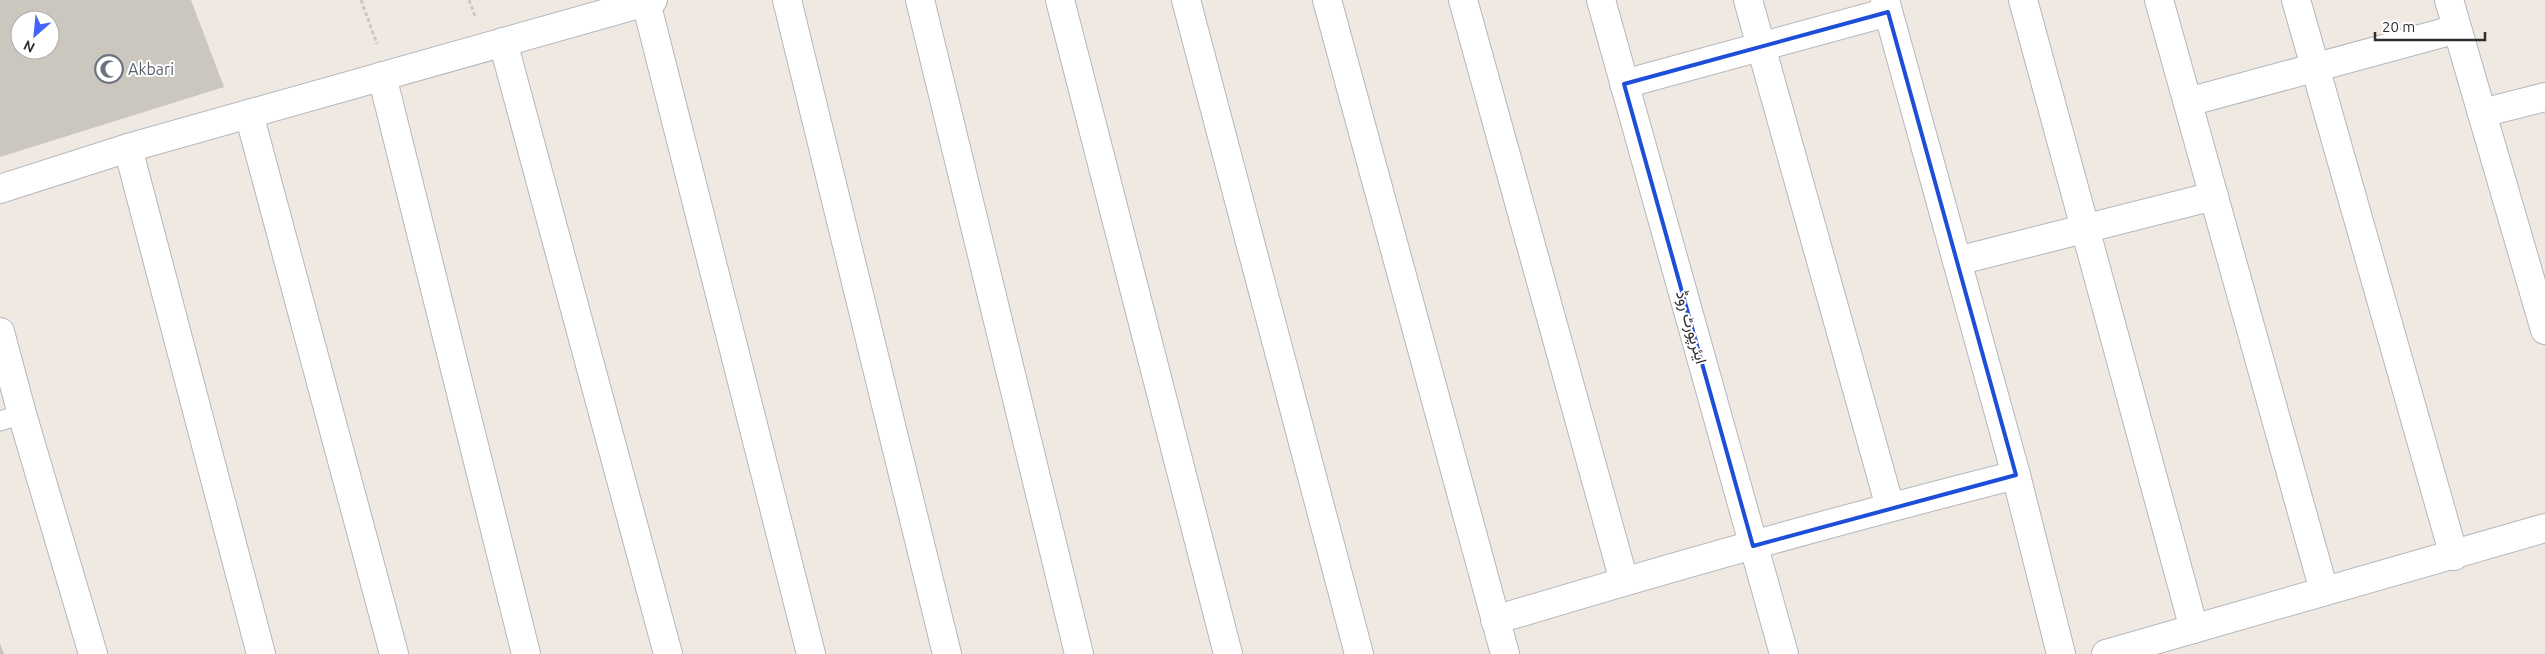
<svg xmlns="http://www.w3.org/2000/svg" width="2545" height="654" viewBox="0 0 2545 654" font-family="Ubuntu,Vazirmatn,sans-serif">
  <rect width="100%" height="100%" fill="#efe9e1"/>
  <g fill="#cbc7bf" fill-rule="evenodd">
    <path d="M0,0h191l33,87 -224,70zM20,20h30v30h-30z"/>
    <polygon points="0,643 4,654 0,654"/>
  </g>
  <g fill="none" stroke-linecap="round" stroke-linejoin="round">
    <defs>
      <polyline id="service" points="0,421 22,414"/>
      <g id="minor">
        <polyline points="787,0 947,654"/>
        <polyline points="920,0 1079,654"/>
        <polyline points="1060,0 1228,654"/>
        <polyline points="1186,0 1359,654"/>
        <polyline points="1327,0 1505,654"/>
        <polyline points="1463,0 1624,581"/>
        <polyline points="1748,0 1890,507"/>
        <polyline points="1885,0 2016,475 2061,654"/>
        <polyline points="2023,0 2194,629"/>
        <polyline points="2159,0 2324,591"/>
        <polyline points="2296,0 2454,556"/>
        <polyline points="2449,0 2545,330"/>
        <polyline points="646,2 811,654"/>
        <polyline points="503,42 668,654"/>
        <polyline points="382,76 526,654"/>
        <polyline points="1624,84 1888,12"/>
        <polyline points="2188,102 2457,29"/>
        <polyline points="2482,113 2545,97"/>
        <polyline points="249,114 394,654"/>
        <polyline points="128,148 261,654"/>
        <polyline points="0,189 128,148 653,0"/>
        <polyline points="1957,261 2214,196"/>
        <path d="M1495,620c173,-52 346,-101 521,-145"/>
        <polyline points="2106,654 2545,528"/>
      </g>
      <g id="tertiary">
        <polyline points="1601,0 1784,654"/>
        <polyline points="0,332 22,414 93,654"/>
      </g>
    </defs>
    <use href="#service" stroke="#b4b7c1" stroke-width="21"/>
    <use href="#minor" stroke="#b4b7c1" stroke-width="30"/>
    <use href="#tertiary" stroke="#b4b7c1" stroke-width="30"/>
    <g stroke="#c9c9c9" stroke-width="3" stroke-dasharray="4 2.5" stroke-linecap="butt">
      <polyline points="361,0 377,44"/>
      <polyline points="469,0 475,16"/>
    </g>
    <use href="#service" stroke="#fff" stroke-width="19"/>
    <use href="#minor" stroke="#fff" stroke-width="28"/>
    <use href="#tertiary" stroke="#fff" stroke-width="28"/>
  </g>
  <path fill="none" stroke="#1d4ed8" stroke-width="4" stroke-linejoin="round" d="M1888,12l128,463 -263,71 -129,-462z"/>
  <defs>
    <symbol id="mosque-ring" viewBox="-11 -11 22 22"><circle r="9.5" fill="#fff" stroke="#6b7280" stroke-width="1.5"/><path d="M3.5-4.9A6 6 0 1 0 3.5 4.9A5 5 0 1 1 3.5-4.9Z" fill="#6b7280"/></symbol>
  </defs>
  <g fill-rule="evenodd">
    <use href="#mosque-ring" x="93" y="53" width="32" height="32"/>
  </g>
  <g text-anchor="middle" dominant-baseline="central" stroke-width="4" stroke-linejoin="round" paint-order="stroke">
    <g font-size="16" fill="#5b616d" stroke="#fff" text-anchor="start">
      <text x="128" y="69">Akbari</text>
    </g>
    <g font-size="16" fill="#2e2e2e" stroke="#fff">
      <text transform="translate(1692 327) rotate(74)">ایئرپورٹ روڈ</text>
    </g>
  </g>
  <g transform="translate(35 35) rotate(207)"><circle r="24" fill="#ffffff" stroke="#ababab"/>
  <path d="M0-4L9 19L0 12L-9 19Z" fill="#4264fb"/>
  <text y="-8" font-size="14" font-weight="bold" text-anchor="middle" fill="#2e2e2e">N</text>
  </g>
  <path d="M2375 32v8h110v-8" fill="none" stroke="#2e2e2e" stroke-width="2.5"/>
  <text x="2382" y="32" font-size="15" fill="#2e2e2e" stroke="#ffffff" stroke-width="4" paint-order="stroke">20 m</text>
</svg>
